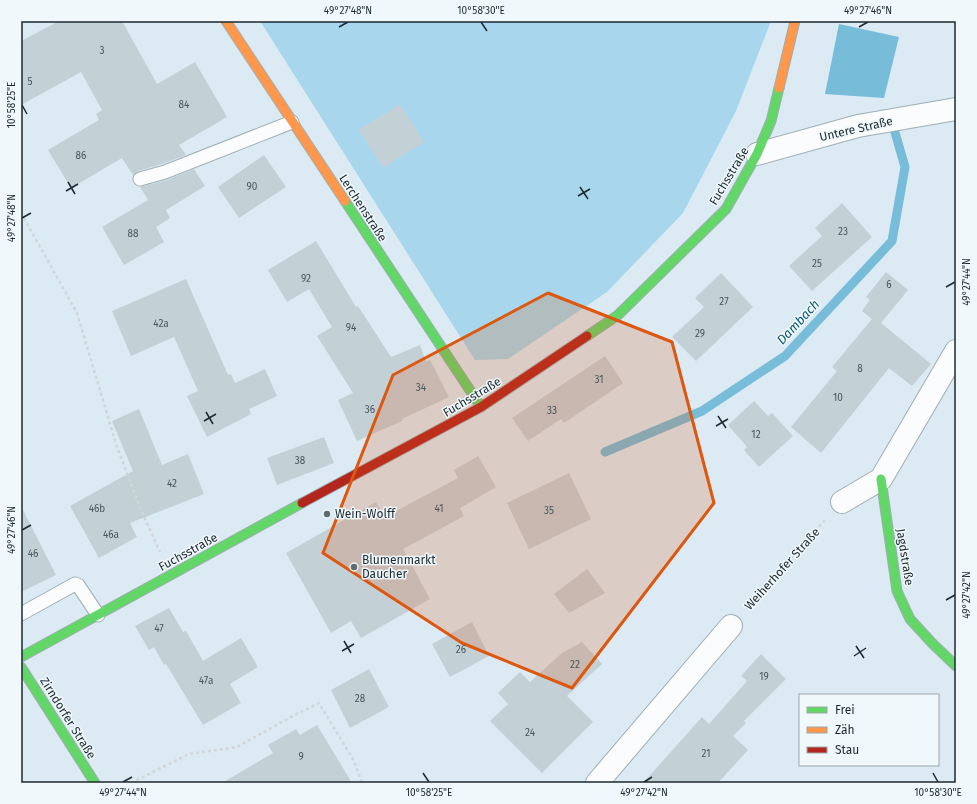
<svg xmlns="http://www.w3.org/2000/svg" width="977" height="804" viewBox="0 0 977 804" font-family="'Fira Sans',sans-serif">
  <rect width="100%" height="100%" fill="#dbeaf3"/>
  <polygon fill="#a8d7ed" points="260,21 771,21 736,111 683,213 607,292 508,359 475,360"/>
  <polygon fill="#77bcd9" points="839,24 899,37 884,98 825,94"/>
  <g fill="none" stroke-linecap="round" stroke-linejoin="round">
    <polyline stroke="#77bcd9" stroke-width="9" points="605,452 702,411 785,356 892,241 905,167 894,129"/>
  </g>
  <g fill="#c3d1d7">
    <polygon points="59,21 122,21 157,84 195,62 227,117 179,145 186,155 162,164 138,171 133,175 122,158 71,188 48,150 99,120 96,114 102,110 81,72 21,105 21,41"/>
    <polygon points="400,104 424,142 383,168 359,130"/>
    <polygon points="264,155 286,187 239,218 218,187"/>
    <polygon points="194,169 205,186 166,210 170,218 156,227 164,242 124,265 102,227 148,200 140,187 167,180"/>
    <polygon points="842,203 872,237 812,291 789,266 822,236 815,228"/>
    <polygon points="316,241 356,307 358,306 391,357 420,345 426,362 430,360 449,397 402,419 402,421 357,441 338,400 353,393 317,336 332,327 309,289 287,302 268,270"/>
    <polygon points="886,272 908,290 881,323 931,364 912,386 889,368 821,453 791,427 837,371 832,367 872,319 862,311 870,300 866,297"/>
    <polygon points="721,273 753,307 696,361 672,337 704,307 695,298"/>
    <polygon points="186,279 228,375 231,374 235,383 265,369 277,396 249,409 251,414 207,437 187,396 198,391 174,337 131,356 112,311"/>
    <polygon points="605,356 623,383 564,423 561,419 528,441 512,418"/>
    <polygon points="754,401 768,416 772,413 793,436 759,467 744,450 747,447 728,425"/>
    <polygon points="139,409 162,465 188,454 204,494 130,523 137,537 99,558 70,506 133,471 112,421"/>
    <polygon points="324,437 334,463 277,485 267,458"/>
    <polygon points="478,456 496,487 460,508 464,516 403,549 430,599 361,638 351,621 331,633 286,553 376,502 385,517 458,478 454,470"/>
    <polygon points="569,473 591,519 529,549 507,503"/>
    <polygon points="21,506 56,575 21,592"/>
    <polygon points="587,569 605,593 569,613 554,594"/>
    <polygon points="169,608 183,632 186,631 203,661 241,638 258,667 230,684 241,703 203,725 166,664 164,665 154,647 149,650 135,626"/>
    <polygon points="472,622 489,656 450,677 432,644"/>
    <polygon points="582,642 602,664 567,696 593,722 542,773 490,721 508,704 498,693 520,672 530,682 562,653"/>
    <polygon points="761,654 786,679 744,721 746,723 733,736 748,750 718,783 643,783 702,717 709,724 747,681 741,676"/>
    <polygon points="369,669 389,707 350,728 331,690"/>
    <polygon points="317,725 352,783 222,783 273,753 268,745 296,729 300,735"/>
  </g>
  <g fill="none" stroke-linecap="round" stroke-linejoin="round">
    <defs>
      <g id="lane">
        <polyline points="140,179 165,172 292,122"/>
        <polyline points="21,614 75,584 78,585 98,615"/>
      </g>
      <g id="street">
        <polyline points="757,154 858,126 956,109"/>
        <polyline points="842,502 881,479 956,351"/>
        <polyline points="597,783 731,626"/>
      </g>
      <g id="fast">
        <polyline points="345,201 481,407"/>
        <polyline points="587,336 618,315 726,209 757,154 771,121 779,88"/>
        <polyline points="881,479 897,591 910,619 932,643 956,666"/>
        <polyline points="21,657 302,503"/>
        <polyline points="21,667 95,783"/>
      </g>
      <g id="slow">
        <polyline points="226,21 345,201"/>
        <polyline points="779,88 795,21"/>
      </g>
      <polyline id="jam" points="302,503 481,407 587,336"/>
    </defs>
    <use href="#lane" stroke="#a0aeb4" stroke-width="15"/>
    <use href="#street" stroke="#a0aeb4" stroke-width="24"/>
    <use href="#fast" stroke="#a0aeb4" stroke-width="11"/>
    <use href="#slow" stroke="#a0aeb4" stroke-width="11"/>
    <use href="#jam" stroke="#a0aeb4" stroke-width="11"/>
    <g stroke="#d1d6d9" stroke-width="2.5" stroke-dasharray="3 3" stroke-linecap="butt">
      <polyline points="21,213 77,313 116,444 141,510 160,552"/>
      <polyline points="747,607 825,520"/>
      <polyline points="131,783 189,754 237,747 291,717 319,703 354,761 362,783"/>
    </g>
    <use href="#lane" stroke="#fafcfd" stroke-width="13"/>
    <use href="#street" stroke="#fafcfd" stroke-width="22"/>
    <use href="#fast" stroke="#63d668" stroke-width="9"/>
    <use href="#slow" stroke="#ff974d" stroke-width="9"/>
    <use href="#jam" stroke="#b3261e" stroke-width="9"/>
  </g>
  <path fill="#de570e" fill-opacity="0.2" stroke="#de570e" stroke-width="3" stroke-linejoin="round" d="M548,293l124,49 42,161 -142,185 -110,-45 -139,-90 70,-178z"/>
  <path fill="none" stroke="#1b2930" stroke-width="1.5" d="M481,22l6,9M339,27l9,-5M859,27l9,-5M22,105l5,9M68,182l7,12M580,187l8,12M66,191l12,-7M578,196l12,-7M22,218l9,-5M946,287l9,-5M206,412l7,12M718,416l8,12M204,421l12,-7M716,426l12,-7M22,530l9,-5M946,600l9,-5M344,641l7,12M856,646l8,12M342,651l12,-7M854,656l12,-8M423,773l6,9M933,773l5,9M123,782l9,-5M644,782l8,-5"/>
  <g fill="#5e6d74" stroke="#f0f8fb" stroke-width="1.5">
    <circle cx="327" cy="514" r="4"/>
    <circle cx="354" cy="567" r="4"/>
  </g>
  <g text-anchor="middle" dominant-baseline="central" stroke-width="3" stroke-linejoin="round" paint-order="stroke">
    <g font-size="10" fill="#48565c">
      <text x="102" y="51">3</text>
      <text x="30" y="82">5</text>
      <text x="184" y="105">84</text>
      <text x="81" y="156">86</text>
      <text x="252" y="187">90</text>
      <text x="843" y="232">23</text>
      <text x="133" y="234">88</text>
      <text x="817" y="264">25</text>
      <text x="306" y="279">92</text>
      <text x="889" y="285">6</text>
      <text x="724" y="302">27</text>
      <text x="161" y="324">42a</text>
      <text x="351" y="328">94</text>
      <text x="700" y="334">29</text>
      <text x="860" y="369">8</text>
      <text x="599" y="380">31</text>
      <text x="421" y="388">34</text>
      <text x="838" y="398">10</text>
      <text x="370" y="410">36</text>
      <text x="552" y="411">33</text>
      <text x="756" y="435">12</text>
      <text x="300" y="461">38</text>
      <text x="172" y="484">42</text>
      <text x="97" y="509">46b</text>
      <text x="439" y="509">41</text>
      <text x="549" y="511">35</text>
      <text x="111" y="535">46a</text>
      <text x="33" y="554">46</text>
      <text x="159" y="629">47</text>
      <text x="461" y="650">26</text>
      <text x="575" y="665">22</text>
      <text x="764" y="677">19</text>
      <text x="206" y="681">47a</text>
      <text x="360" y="699">28</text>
      <text x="530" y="733">24</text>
      <text x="706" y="754">21</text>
      <text x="301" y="757">9</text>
    </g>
    <g font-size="12" fill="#1b2930" stroke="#f0f8fb">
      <text transform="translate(856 129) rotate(-13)">Untere Straße</text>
      <text transform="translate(729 176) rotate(-59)">Fuchsstraße</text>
      <text transform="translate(363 208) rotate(57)">Lerchenstraße</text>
      <text transform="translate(472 397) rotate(-31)">Fuchsstraße</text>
      <text transform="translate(188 552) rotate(-29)">Fuchsstraße</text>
      <text transform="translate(905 557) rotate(81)">Jagdstraße</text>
      <text transform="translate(782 569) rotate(-48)">Weiherhofer Straße</text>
      <text transform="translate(68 718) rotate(58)">Zirndorfer Straße</text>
    </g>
    <g font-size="12" fill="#1b2930" stroke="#f0f8fb" text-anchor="start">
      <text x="335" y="514">Wein-Wolff</text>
      <text x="362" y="560">Blumenmarkt<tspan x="362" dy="14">Daucher</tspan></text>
    </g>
    <g font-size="13" font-style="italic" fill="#0e5974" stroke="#f0f8fb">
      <text transform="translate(798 322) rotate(-47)">Dambach</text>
    </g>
  </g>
  <rect width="977" height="804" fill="none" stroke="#f0f8fb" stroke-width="44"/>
  <rect x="799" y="694" width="140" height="72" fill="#f0f8fb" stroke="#9ba5aa"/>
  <rect x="807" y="707" width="20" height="6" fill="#63d668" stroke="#9ba5aa"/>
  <text x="835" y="714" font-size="12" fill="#1b2930">Frei</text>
  <rect x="807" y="727" width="20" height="6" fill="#ff974d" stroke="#9ba5aa"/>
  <text x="835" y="734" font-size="12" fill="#1b2930">Zäh</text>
  <rect x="807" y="747" width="20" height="6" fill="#b3261e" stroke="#9ba5aa"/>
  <text x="835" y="754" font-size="12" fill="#1b2930">Stau</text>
  <rect x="22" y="22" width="933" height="760" fill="none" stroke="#1b2930" stroke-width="1.5"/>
  <g font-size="10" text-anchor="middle" fill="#1b2930">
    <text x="348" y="14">49°27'48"N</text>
    <text x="481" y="14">10°58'30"E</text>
    <text x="868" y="14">49°27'46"N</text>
    <text transform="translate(11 105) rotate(-90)" y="4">10°58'25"E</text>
    <text transform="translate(11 218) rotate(-90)" y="4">49°27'48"N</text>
    <text transform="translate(966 282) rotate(-90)" y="4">49°27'44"N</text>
    <text transform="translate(11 530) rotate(-90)" y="4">49°27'46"N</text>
    <text transform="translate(966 595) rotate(-90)" y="4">49°27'42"N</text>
    <text x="123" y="796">49°27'44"N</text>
    <text x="429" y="796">10°58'25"E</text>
    <text x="644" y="796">49°27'42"N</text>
    <text x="938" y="796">10°58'30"E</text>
  </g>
</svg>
